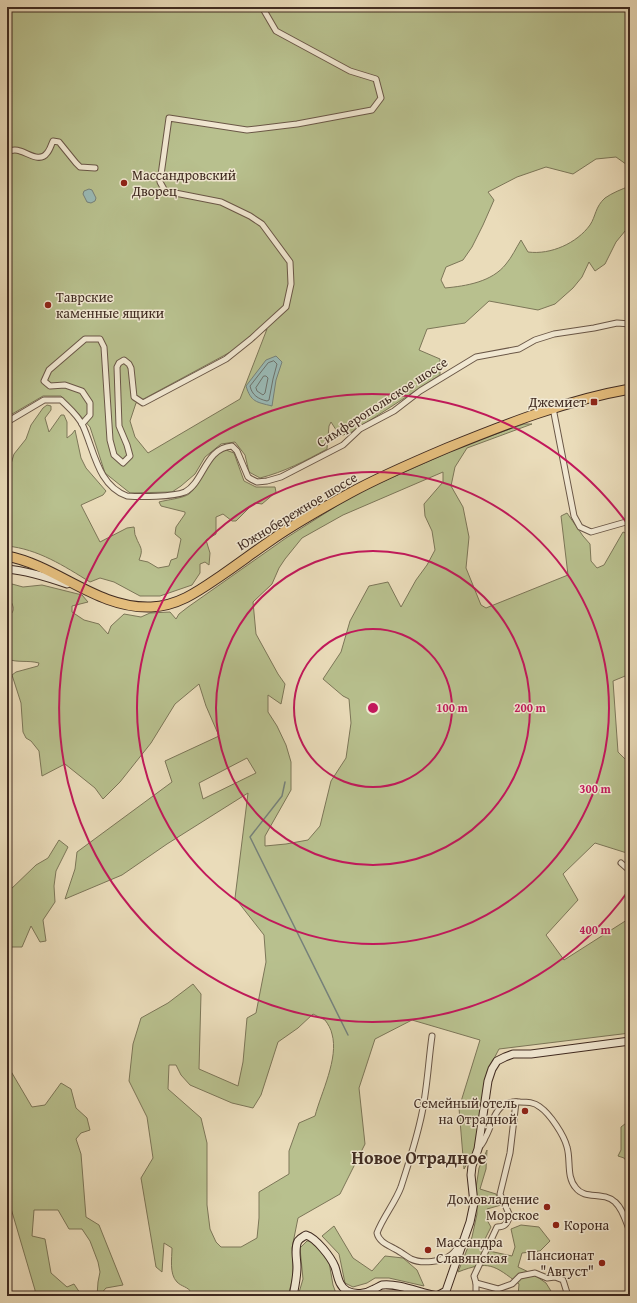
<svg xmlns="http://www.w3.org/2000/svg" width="637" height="1303" viewBox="0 0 637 1303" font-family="'Gentium Book Plus',serif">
  <rect width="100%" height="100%" fill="#eadcba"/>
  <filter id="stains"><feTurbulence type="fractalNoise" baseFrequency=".005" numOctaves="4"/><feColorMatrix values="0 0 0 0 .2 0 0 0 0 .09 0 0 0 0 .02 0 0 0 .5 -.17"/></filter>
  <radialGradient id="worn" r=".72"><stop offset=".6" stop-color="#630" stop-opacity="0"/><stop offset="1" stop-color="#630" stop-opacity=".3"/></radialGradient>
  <g fill="#b8c08e" stroke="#7c7658" fill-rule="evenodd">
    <path d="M7,7h623v160l-14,-10 -20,2 -23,15 -27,-7 -29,10 -29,15 6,8 -11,25 -11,22 -9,13 -17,7 -5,13 4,8c21,-2 47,-6 61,-24 6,-7 10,-16 15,-24l7,12c23,3 49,-9 62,-27 6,-9 5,-18 15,-27 7,-5 17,-9 25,-12v39l-14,17 -11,22 -10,7 -6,-9 -7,15 -9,11 -18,16 -17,6 -49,-9 -24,22 -38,6 -8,21 21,9v16l-88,57 -12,4 -9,-14 -2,4 -2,23c-22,12 -43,23 -67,29l-11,-6 -4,-17 -10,-13 -14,2 -16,13 -10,17 -14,12 -9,6 -42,1 -25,-20 -15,-46 -12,-14 -17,-17h-18l-36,21zM267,329l-27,70 -92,54 -13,-16 -5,-16 6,-18 100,-54z"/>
    <path d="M47,405l4,1v4l-6,8 4,14 12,-17h3l3,7v16l5,-4 3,-4 6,28 5,10 20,23 -3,4 -22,10 19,37 27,-14 7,-1c1,3 0,7 2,10 4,11 8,11 3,23l9,2 10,6 11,-2 2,-6 6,-2 4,-19 -6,-5 1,-7 9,-13v-2l-24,-6 -2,-4c7,-2 25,-4 30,-8 15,-12 17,-38 37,-44l8,3 10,28 12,6h19l1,5 -14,12 -7,-1 -5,4 -14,14h-4l-9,-7 -7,3v17l-10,6 4,13 -1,12 -4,-3 -5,2v9l-8,12 -32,11h-20l-26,-14 -14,-4 -10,4c-26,-16 -52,-33 -83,-36v-69l7,-23 12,-15 5,-14 12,-17z"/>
    <path d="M524,424h8l-65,24 -12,19 -4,19 12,21 6,30 -3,31 15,37 5,3 82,-33 -7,-59 6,-3 16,23 7,8 1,17 6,7 7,-3 19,-33 7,3v139l-17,7 5,71 12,12v90l-35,-11 -32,31 15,26 -32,35 18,25 66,-42v115l-131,16 -12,23 -9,72 -14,25 -5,-61 21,-68 -68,-20 -37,19 -16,49 6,56 -25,50 -42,24 -6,30 1,15v14l-5,19h-99l3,-3c-5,-7 -10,-6 -15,-11 -8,-8 -5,-24 -5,-34l-8,-5 -2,29 -6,-5 -15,-89 12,-20 -6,-41 -18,-36 4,-37 8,-26 27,-15 25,-19 8,10 -2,75 39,17 5,-24 4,-44 9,-5 10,-51 -2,-27 -29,-37 13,-105 -81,51 -45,31 -57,24 10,-30 2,-17 95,-70 -7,-21 54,-25 -13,-30 -7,-22 -24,20 -24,39 -31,39 -17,17 -8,-11 -30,-24 -23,12 -3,-25 -8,-10 -5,-3 -3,-6 -2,-29 -9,-28 4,-3 22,-6 1,-3c-11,-3 -21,0 -32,-4v-41c13,-10 2,-15 0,-26l5,-8 11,3 19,-2 40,10 6,7 -16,4v6l12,8 15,4 9,10 3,-8 13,-12 17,3 9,-4 20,-1 6,7 3,-5 9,-7 98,-69 71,-45 108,-48zM443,472v10l-19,22 1,12 7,15 3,19 -8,15 -11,15 -15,27 -13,-25 -19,4 -19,35 -9,31 -18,27 20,17 6,3 2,24 -5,35 -15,23 -11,45 -12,14 -22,4 -21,2v-10l26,-46v-28l-5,-17 -9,-19 -9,-14v-17l13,9 4,-20 -7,-10 -22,-40 -3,-32 19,-18 7,-16 6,-9 17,-21 41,-23zM247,758l9,15 -53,26 -4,-16zM313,1014l12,6c3,4 6,9 7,14 7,24 -11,59 -17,82l-16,7 -10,28v23l-30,18v26l-2,20 -16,9h-20l-5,-5 -6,-13 -3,-24v-62l-6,-25 -33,-29 1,-24h7l5,10 9,10 42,18 21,5 8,-13 17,-53 20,-14z"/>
    <polygon points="59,840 68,847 56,871 54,886 55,902 43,920 46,941 40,942 31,926 22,947 7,947 7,890 9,891 36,865 48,858"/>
    <path d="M9,1068l23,39 13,-2 16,-22 10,6 5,19 11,10 3,12 -9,3 -5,6 5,15 5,63 13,8 24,60 -17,3 -7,8h-2l1,-14 2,-10 -2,-10 -8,-21 -8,-12h-13l-11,-19h-24l-2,26 13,3 6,34 16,14 7,-3 8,12h-47v-6l-25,-85 1,-21 -1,-12 -3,-6v-73l2,-4c-2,-7 -2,-13 0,-21z"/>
    <polygon points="630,1120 630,1166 624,1158 618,1156 621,1150 621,1127"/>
    <path d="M487,1150l-1,19 -6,20 16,5 5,11 -14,4v11l4,7 -11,22 32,7 3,-9 -4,-18 10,-4 18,2 11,14 -10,10 -18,2 -4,14 15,7 13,9 8,13h-36l1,-12c-25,-19 -30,-24 -61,-12l14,-35 5,-23 -1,-26 3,-20z"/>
    <polygon points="334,1226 353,1258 372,1271 385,1256 403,1258 417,1270 424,1286 389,1278 375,1278 367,1283 353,1287 345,1283 339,1254 322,1236"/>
    <polygon points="307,1241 310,1241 321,1250 329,1262 333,1285 337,1296 298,1296 303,1279 300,1248"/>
  </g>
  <g fill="#9abab6" stroke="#76817a">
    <polygon points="89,189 92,190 96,198 95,201 91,203 87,202 83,194 84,191"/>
    <path d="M276,356l6,6 -6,18 -4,26c-16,-4 -21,-4 -26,-20l20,-26z"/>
  </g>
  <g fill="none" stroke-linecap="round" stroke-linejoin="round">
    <g stroke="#6d726c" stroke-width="1">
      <path d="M274,361l3,3 -4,15 -4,21 -2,1c-9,-2 -15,-6 -17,-15l18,-23z"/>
      <polygon points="264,376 266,376 268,378 265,393 263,395 257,391 256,388"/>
    </g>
    <polyline stroke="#76817a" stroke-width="1.5" points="285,782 282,796 250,837 348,1035"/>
    <defs>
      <g id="minor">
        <path d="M7,152c4,-2 8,-3 13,-1 8,2 20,12 27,2 3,-3 4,-8 6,-12l6,1 17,21 4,4 15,1"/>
        <polyline points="553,408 574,516 580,527 591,532 626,522 630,523"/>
        <path d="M7,422l37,-22h17c8,8 17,15 22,26 11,24 15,60 44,70 13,1 46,1 58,-4 19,-10 20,-44 47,-46l5,5 11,26 3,2 6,3 10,-1 14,-4 62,-32 17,-16 34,-18 26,-20 56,-34 43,-8 16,-9 19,-6 40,-6 23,-5 13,1"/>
        <polyline points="82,424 90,415 90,403 82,391 65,385 50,386 44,381 49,370 85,339 100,339 104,347 110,440 114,455 123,463 130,456 127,445 119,426 117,367 119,363 124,360 129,364 131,368 134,397 143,403 226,359 251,339 286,307 291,284 290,262 262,224 250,216 221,202 165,191 160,182 169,118 247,130 297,124 372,110 381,98 376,79 350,71 276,31 262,7"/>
        <polyline points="621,863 630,871"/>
        <path d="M432,1036c-4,28 -5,59 -12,86 -5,22 -12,43 -19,65 -6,16 -18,30 -24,46 2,9 11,12 18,16 6,3 11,7 16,10 10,5 32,3 40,-4 4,-3 7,-8 9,-13"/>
        <path d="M479,1148c2,-3 5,-6 6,-10 6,-10 7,-22 15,-30 5,-5 13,-7 20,-6 7,0 14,0 20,5 10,7 24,28 27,40 4,13 -1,30 9,41 9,12 27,3 39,14 8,7 11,20 15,30"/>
        <polyline points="476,1283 498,1289 512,1284 520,1276 535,1273 547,1278 555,1277 563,1280 568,1296"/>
        <path d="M476,1296v-13l-2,-7 23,-49c9,0 10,-4 13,-11l-10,-22 10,-41 6,-51"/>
      </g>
      <g id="secondary">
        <path d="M7,569c21,2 40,8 60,15"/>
        <path d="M293,1296c2,-10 4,-19 4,-29 0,-8 -3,-18 1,-26 2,-3 5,-4 8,-6 10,3 25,22 29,32 3,9 3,18 12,24 8,4 19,3 27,-2 3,-1 5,-3 8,-4 17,-2 38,8 55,11l9,-5 24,-69 4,-19 -3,-28 1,-9 6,-17 10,-68 4,-12 5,-8 8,-4 8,-3h18l99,-13"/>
      </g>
      <path id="trunk" d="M7,556c51,10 90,53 144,51 28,-1 49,-17 71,-32 16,-11 32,-23 48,-34 25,-18 53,-33 80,-48 31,-17 64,-31 97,-45 59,-24 120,-48 183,-59"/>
    </defs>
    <use href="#minor" stroke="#6a5747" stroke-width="7"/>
    <use href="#secondary" stroke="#402b21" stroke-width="9"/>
    <use href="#trunk" stroke="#402b21" stroke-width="11"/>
    <use href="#minor" stroke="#f1e8d2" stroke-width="5"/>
    <use href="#secondary" stroke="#f1e8d2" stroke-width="7"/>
    <use href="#trunk" stroke="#e5be7d" stroke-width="9"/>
  </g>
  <g fill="none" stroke="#c2185b" stroke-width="2">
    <circle cx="373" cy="708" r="79"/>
    <circle cx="373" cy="708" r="157"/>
    <circle cx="373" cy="708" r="236"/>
    <path d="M629 890A314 314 0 1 1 629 526"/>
  </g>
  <g fill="#8f2418" stroke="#f1e8d2" stroke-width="1.5">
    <circle cx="124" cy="183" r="4"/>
    <circle cx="48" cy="305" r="4"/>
    <rect x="590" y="398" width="8" height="8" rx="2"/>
    <circle cx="525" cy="1111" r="4"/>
    <circle cx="547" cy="1207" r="4"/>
    <circle cx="556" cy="1225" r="4"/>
    <circle cx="428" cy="1250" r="4"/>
    <circle cx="602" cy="1263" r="4"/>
  </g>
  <g text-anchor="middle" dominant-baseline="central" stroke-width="3" stroke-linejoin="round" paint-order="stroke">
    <g font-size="14" fill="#402b21" stroke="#f1e8d2" text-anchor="start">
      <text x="132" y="175">Массандровский<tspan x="132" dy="16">Дворец</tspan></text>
      <text x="56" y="297">Таврские<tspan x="56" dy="16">каменные ящики</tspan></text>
      <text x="586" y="402" text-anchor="end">Джемиет</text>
      <text x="517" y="1103" text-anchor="end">Семейный отель<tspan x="517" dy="16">на Отрадной</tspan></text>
      <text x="539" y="1199" text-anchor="end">Домовладение<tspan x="539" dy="16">Морское</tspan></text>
      <text x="564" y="1225">Корона</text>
      <text x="436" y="1242">Массандра<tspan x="436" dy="16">Славянская</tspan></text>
      <text x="594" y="1255" text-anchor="end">Пансионат<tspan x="594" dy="16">"Август"</tspan></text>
    </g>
    <g font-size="14" fill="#402b21" stroke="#f1e8d2">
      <text transform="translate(382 402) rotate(-33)">Симферопольское шоссе</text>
      <text transform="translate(297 511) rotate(-31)">Южнобережное шоссе</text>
    </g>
    <g font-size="18" font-weight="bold" fill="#402b21" stroke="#f1e8d2">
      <text x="419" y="1157">Новое Отрадное</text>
    </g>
  </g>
  <circle cx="373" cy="708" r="6" fill="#c2185b" stroke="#f1e8d2" stroke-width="2"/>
  <g font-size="12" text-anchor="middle" font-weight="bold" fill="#c2185b" stroke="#f1e8d2" stroke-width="3" stroke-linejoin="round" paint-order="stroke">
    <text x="452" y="712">100 m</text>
    <text x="530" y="712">200 m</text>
    <text x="595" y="793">300 m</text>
    <text x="595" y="934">400 m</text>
  </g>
  <rect width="637" height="1303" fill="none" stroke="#eadcba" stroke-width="24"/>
  <rect x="8" y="8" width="621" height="1287" fill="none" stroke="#402b21" stroke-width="2"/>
  <rect x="12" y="12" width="613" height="1279" fill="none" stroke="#402b21"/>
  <rect width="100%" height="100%" filter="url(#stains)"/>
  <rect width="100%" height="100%" fill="url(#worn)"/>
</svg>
